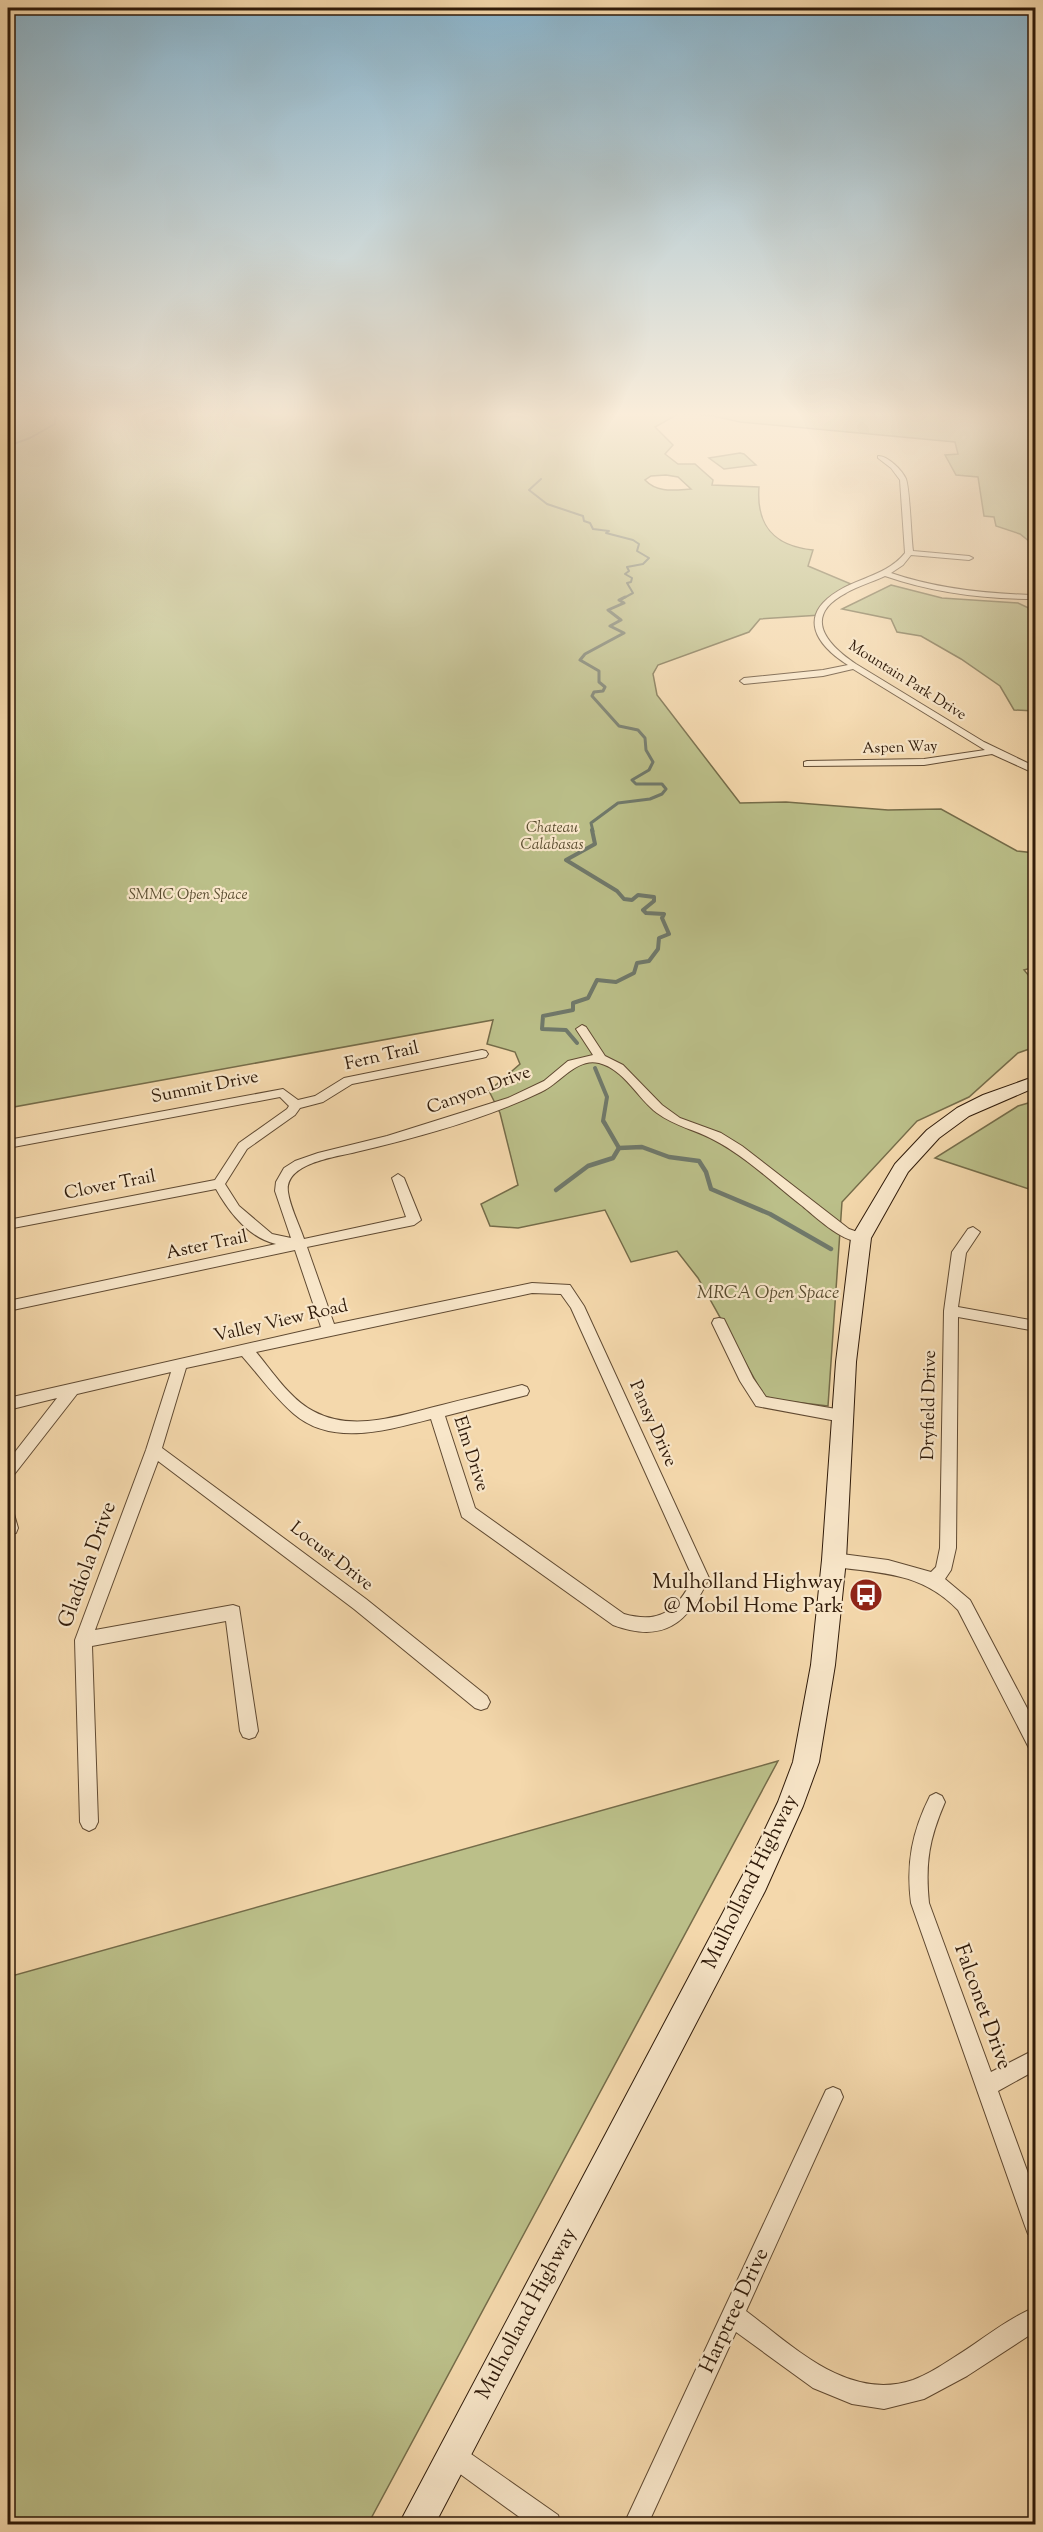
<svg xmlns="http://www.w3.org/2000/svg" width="1043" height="2532" viewBox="0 0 1043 2532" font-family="'Sorts Mill Goudy',serif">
  <rect width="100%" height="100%" fill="#f4d8ac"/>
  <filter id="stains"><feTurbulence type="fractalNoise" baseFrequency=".00333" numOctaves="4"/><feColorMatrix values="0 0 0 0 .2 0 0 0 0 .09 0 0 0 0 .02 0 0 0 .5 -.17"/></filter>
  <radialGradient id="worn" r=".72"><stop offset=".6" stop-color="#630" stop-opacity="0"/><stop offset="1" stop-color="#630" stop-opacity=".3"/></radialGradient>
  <g fill="#bbbf89" stroke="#756c49" stroke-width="1.5" fill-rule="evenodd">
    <path d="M8,413h1027v133l-15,-12 -24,-8 -2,-9 -10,-1 -6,-39 -22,-2 -11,-20 13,-1 -3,-12 -215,-20 -27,-6 -33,-3 -25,14 18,18 -8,9 13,10h17l18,16 -1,5 47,2c-3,39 15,59 54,63l-5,16 43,18 -6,3 6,2 -19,11 -11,15 -61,4 -11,13 -91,33 -5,9 4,21 83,108 46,-1 102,8 53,-1 76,42 18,2v114l-11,3 11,13v64l-17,6 -49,44 -52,24 -75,81 -14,204 -51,-6 -13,-4 -66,-118 -21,-27 -46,11 -26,-52 -87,18 -28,-2 -9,-22 37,-19 -18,-72 -11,-22 31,-27 -5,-12 -28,-8 6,-24 -485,88zM666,475l12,2 13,12c-17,1 -34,4 -46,-9l6,-4z"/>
    <polygon points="740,453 744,454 756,465 724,469 709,458"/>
    <polygon points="891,585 942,598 1018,603 1035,611 1035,711 1014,710 1000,686 961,659 921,636 897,632 891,619 842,609"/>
    <polygon points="1035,1101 1035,1191 935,1158 1018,1106"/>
    <polygon points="778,1761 368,2524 8,2524 8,1977"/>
  </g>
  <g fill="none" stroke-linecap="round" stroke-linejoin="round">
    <g stroke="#70796b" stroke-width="2">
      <polyline points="8,446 30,438 55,424 55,418 64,413"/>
      <polyline points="541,479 529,490 547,504 583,516 584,521 590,523 593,529 609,531 606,533 633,540 639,544 637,551 649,558 643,564 627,567 629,571 625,574 632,578 631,582 627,583 633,593 622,599"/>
    </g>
    <polyline stroke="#70796b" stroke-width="3" points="593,831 591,823 618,803 650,799 662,794 666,789 662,784 636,784 632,780 649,770 653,762 646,750 645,738 638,730 619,726 592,696 594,692 603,691 605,687 599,682 599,671 580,660 585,654 624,633 610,626 621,620 608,610 624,603 619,600 625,597"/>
    <g stroke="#70796b" stroke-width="4">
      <polyline points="577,1043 566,1030 542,1029 543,1016 573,1010 573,1003 588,998 597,980 616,982 634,973 637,963 649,961 658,949 659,938 669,934 662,918 664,914 646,913 643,910 654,901 654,897 638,895 632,900 624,899 617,891 566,860 595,844 592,830"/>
      <polyline points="595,1068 607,1097 603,1121 605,1124"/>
    </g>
    <g stroke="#70796b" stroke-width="4.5">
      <polyline points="604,1122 619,1148 642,1147 669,1157 699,1161 706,1172 711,1189 770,1214 831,1249"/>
      <polyline points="556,1190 588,1166 613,1158 619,1148"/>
    </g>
    <defs>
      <g id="minor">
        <path d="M878,456c10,0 24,14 28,23 4,11 5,58 7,72l56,5 4,2 -4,2 -58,-5 -8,10 -12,8c47,16 95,21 145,22v4c-52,0 -102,-6 -151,-23 -13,6 -27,10 -39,17 -44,23 -20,51 10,71l128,78 52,25v7l-44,-20 -68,11 -120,1v-4l3,-1 117,-2 61,-9 -132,-81 -30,7 -79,8 -4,-3 4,-3 79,-8 25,-5c-32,-20 -51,-49 -10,-74 23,-14 49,-16 67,-38l-5,-73 -9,-12 -13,-10z"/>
        <path d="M582,1025l4,2 19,29 18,9 39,40 18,13 41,15 21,13 107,83 17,6 2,3 -2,3c-20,6 -51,-25 -65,-36 -28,-22 -56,-49 -87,-65 -20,-11 -38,-13 -57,-27 -19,-14 -33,-44 -58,-50 -22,-6 -40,21 -58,29 -56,27 -125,46 -185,60 -20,5 -72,11 -68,40 2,15 11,32 16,47l102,-22 -14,-39 6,-4 6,4 17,42 -7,5 -107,22 27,77 198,-41 38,2 14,21 125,272c-21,45 -45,66 -96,47l-151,-108 -31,-98c-43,11 -99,28 -137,-5 -20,-17 -35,-39 -52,-58l-56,12 -24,80 204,151 121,97 3,6 -3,6 -6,2 -6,-2 -121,-99 -196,-148 -63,169 138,-25 6,2 19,124 -3,6 -6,2 -6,-2 -3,-6 -14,-110 -134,25 6,176 -3,6 -6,3 -6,-3 -3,-6 -5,-182 71,-190 25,-78 -94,22 -64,82 -5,2v-17l49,-63 -49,12v-12l313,-71 -26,-77 -287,61v-10l268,-57c-27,-6 -47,-32 -60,-55l-208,40v-9l207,-40 24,-37 48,-34 2,-3 -9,-9 -272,51v-8l275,-51 15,11 17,-4 29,-18 138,-28 4,1 2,3 -2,3 -4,1 -130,26 -29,18 -23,6 -5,7 -48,34 -22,35 14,22 33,28 19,4 -16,-47 1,-9 8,-14 11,-7 23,-8 69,-17 121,-38 36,-17 24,-20 25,-6 -17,-26zM532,1293l29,1 10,14 122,270c-16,33 -33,46 -69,36l-149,-106 -30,-92 82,-21 2,-4 -2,-4 -5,-2c-27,7 -53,13 -80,20 -41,10 -89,28 -129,6 -23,-12 -41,-40 -57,-59z"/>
        <path d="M973,1227l7,5 -14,21 -8,54 78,14v10l-78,-14 -2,231 -5,22 -6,9 25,21 66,125v27l-6,-2 -72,-140c-36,-37 -75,-37 -124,-43l-6,-2 -2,-5 2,-5 6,-2 54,7 43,12 5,-5 4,-19 4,-237 8,-59 16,-23z"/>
        <polygon points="719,1318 724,1319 753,1378 766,1397 842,1410 847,1412 849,1416 847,1420 842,1422 756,1406 740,1381 712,1323 714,1319"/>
        <polygon points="8,1512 14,1514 18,1528 16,1533 8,1534"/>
        <path d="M936,1793l6,3 3,6c-16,37 -20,61 -16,101l62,169 45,-23v21l-38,21 38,104v42l-8,-3 -3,-8 -114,-323c-5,-40 1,-71 19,-107z"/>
        <path d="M833,2087l7,3 3,7 -97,214c47,35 102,91 167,69 13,-5 28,-14 40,-22 27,-16 53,-39 83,-51v24l-69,45 -43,23 -40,10 -32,-5 -39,-16 -77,-56 -88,192h-24l202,-434z"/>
        <polygon points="453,2443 461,2447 558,2515 561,2524 529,2524 445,2463 441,2455 445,2447"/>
      </g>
      <polygon id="secondary" points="1036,1076 1036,1087 969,1116 939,1138 908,1172 871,1238 856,1362 846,1560 835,1665 819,1762 803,1806 765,1891 435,2524 399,2524 745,1871 778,1802 793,1762 811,1665 822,1560 836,1362 851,1238 895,1164 927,1130 957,1108 983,1095"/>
    </defs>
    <use href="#minor" stroke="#604a32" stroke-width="2"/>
    <use href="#secondary" stroke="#2f1a09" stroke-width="2"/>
    <use href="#minor" fill="#f8e6c9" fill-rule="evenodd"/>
    <use href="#secondary" fill="#f8e6c9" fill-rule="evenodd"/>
  </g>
  <linearGradient id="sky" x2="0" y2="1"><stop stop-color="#89b6d0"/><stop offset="0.54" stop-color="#faedda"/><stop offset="1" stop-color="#faedda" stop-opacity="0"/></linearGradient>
  <rect width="1043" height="767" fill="url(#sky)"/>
  <defs>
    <symbol id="bus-disc" viewBox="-11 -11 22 22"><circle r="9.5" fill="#8f2418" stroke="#f8e6c9"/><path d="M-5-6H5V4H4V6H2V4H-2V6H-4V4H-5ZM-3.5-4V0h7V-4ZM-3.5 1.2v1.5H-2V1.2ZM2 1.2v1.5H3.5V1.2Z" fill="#fff"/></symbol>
  </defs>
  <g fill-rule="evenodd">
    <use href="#bus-disc" x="847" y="1576" width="38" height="38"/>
  </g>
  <g text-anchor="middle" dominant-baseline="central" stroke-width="4.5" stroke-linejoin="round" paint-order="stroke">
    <g font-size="15" fill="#2f1a09" stroke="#f8e6c9">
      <text transform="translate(907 681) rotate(32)">Mountain Park Drive</text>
      <text transform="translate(900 748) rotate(-2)">Aspen Way</text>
    </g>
    <g font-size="15" font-style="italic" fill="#594c2f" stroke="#f8e6c9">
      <text x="552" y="828">Chateau<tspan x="552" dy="17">Calabasas</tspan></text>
      <text x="188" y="895">SMMC Open Space</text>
    </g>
    <g font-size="18" fill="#2f1a09" stroke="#f8e6c9">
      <text transform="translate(382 1057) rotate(-13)">Fern Trail</text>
      <text transform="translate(205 1088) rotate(-11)">Summit Drive</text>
      <text transform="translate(479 1091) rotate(-20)">Canyon Drive</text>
      <text transform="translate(110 1186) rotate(-11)">Clover Trail</text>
      <text transform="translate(207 1246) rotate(-12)">Aster Trail</text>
      <text transform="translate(281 1322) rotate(-13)">Valley View Road</text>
      <text transform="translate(930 1405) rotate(-89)">Dryfield Drive</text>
      <text transform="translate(652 1424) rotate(66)">Pansy Drive</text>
      <text transform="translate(470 1454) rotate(72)">Elm Drive</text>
      <text transform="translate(331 1557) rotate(38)">Locust Drive</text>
    </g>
    <g font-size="18" font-style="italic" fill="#594c2f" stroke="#f8e6c9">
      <text x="768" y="1294">MRCA Open Space</text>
    </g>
    <g font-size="21" fill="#2f1a09" stroke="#f8e6c9">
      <text transform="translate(88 1565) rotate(-70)">Gladiola Drive</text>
      <text transform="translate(751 1882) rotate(-64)">Mulholland Highway</text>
      <text transform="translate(982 2007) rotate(70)">Falconet Drive</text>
      <text transform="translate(735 2311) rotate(-65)">Harptree Drive</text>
      <text transform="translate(527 2314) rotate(-62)">Mulholland Highway</text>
    </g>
    <g font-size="21" fill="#2f1a09" stroke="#f8e6c9" text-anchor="end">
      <text x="843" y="1583">Mulholland Highway<tspan x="843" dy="24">@ Mobil Home Park</tspan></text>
    </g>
  </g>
  <rect width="1043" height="2532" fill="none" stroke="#f4d8ac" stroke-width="30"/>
  <rect x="9" y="9" width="1025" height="2514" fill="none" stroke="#2f1a09" stroke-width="3"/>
  <rect x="15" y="15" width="1013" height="2502" fill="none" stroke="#2f1a09" stroke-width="1.5"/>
  <rect width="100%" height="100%" filter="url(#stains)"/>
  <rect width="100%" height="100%" fill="url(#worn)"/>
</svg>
